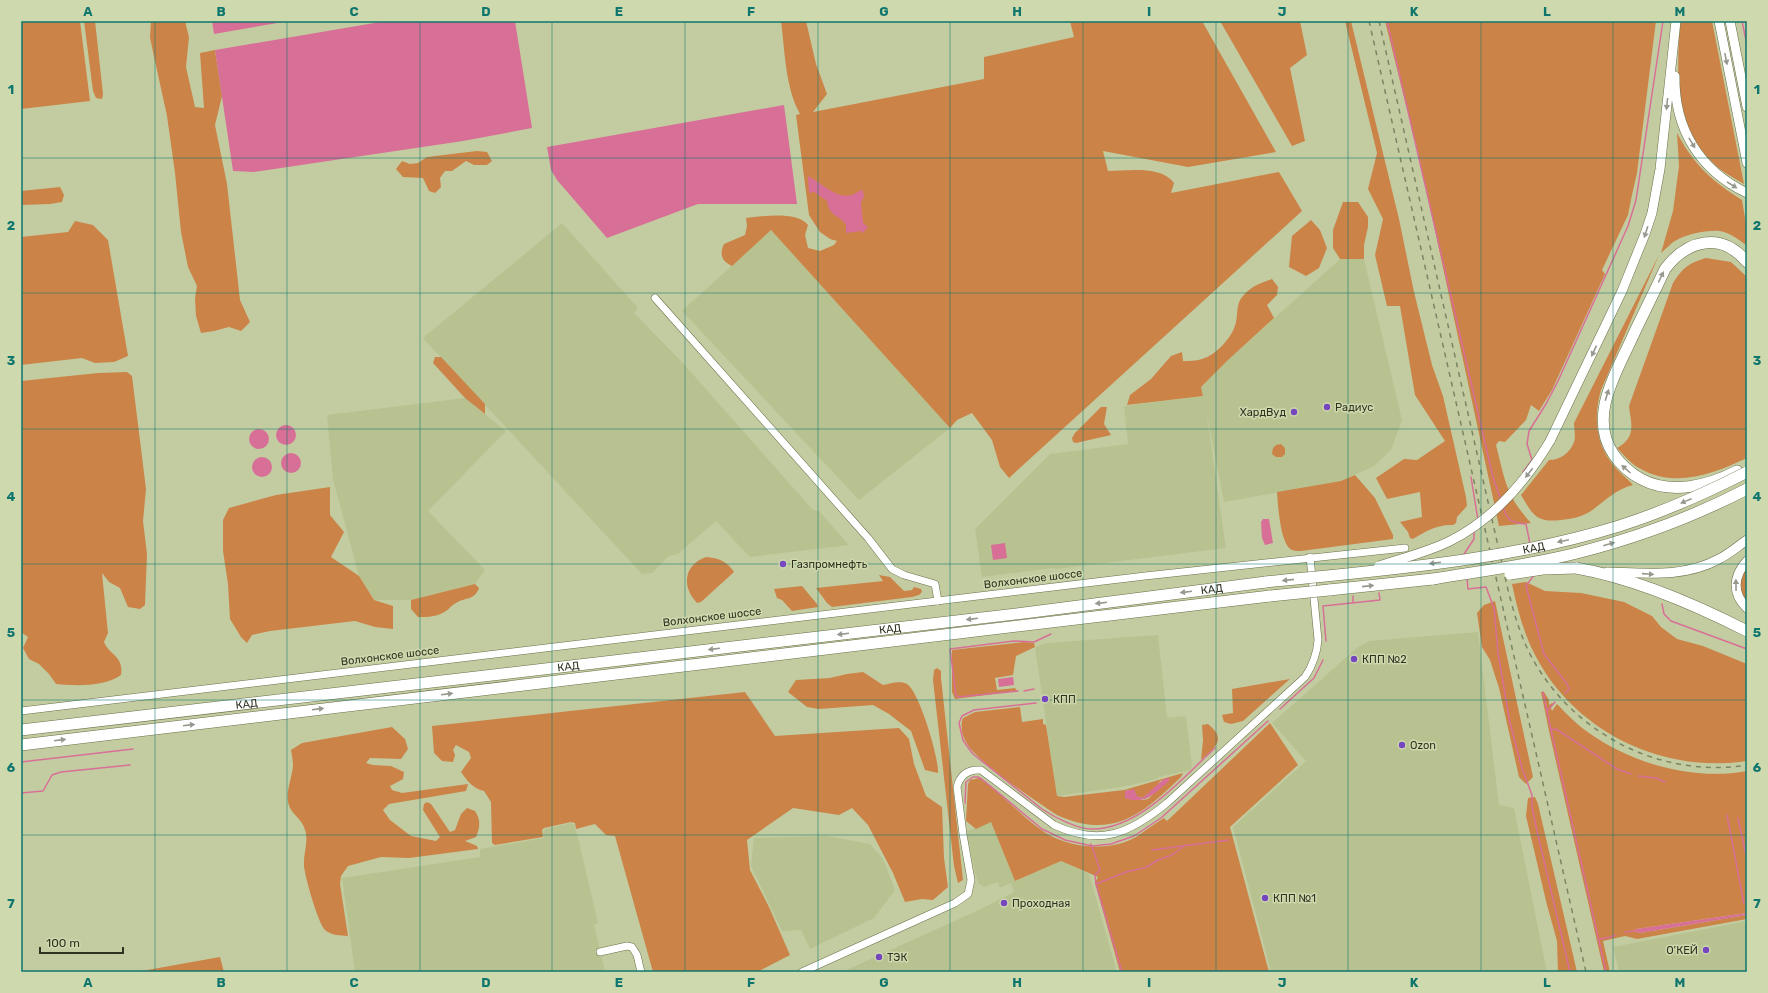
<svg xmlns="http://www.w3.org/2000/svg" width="1768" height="993" viewBox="0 0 1768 993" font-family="Rubik,sans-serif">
  <rect width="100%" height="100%" fill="#c3cca1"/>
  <g fill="#b8c290">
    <polygon points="562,223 638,308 634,313 682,362 813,510 819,511 849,545 750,557 716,521 678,554 669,556 652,573 642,574 423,338"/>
    <polygon points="771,230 950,428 859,500 682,311"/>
    <polygon points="1340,259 1364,259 1402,420 1391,450 1374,466 1341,481 1224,502 1206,410 1226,548 1056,569 1054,568 982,577 975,529 1050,454 1128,444 1124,406 1203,396 1201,387 1227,361"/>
    <polygon points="465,398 506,431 428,511 485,570 475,584 411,600 374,600 359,576 333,479 327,415"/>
    <polygon points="1478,632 1499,805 1514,808 1547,972 1271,972 1233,827 1306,761 1272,723 1358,647 1369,641"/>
    <polygon points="1158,635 1167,718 1186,716 1192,767 1190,770 1159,777 1157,779 1127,786 1057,796 1035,647 1046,643"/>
    <polygon points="991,822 1015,881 1061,861 1089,874 1117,972 842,972 981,909 1014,892 1011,883 1000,888 998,882 984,887 979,884 975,873 967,831"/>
    <polygon points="571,823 574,824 579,842 598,923 594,925 605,972 355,972 342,878 480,857 480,849 544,838 543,831 545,829"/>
    <polygon points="827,836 870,844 883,859 895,890 874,918 810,949 801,930 782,931 751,866 754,838"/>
    <polygon points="1747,921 1747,972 1619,972 1613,947"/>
  </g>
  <g fill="#cc8348" fill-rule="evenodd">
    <polygon points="21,21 80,21 90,101 21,109"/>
    <polygon points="84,21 95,21 103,94 102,99 96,98 93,91"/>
    <polygon points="151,21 185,21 189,37 186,67 195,107 204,108 200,53 215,50 222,96 215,125 227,184 240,300 250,322 241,331 229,327 214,331 201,333 196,316 195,298 197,286 188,267 181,232 175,173 167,116 150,38"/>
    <path d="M781,21h25l10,43 11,30 -14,18 171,-33v-22l90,-20 -4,-16h132l74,131 -88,15 -85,-16 5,20c19,0 53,-6 66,12l-3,10 108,-21 23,39 -293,267 -9,-11 -8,-27 -20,-27 -15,7 -7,8 -179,-198 -39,36c-10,-5 -13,-11 -8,-22l21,-9 2,-9 -1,-8c16,-2 52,-7 62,7l-3,10 3,13 12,3 14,-6 3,-4 -7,-2 -10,-7 -11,-17 -13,-100 4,-1c-15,-27 -15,-63 -19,-93z"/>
    <polygon points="1220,21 1300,21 1307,55 1290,68 1305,141 1292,146"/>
    <path d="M1345,21h6l48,198 15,73 18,73 11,31 23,101 1,9 -10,11 -1,6 -3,2c-15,-1 -27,6 -40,14l-3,-1 -2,-6 -8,-10 22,-5 -2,-25 -33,7 -11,-21 28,-19 13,1 28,-19 -30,-46 -15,-89h-13l-12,-51 8,-36 -15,-30 9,-36z"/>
    <path d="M1385,21h271l-19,152 -5,22 -4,20 -26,55 3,4 -53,116 -13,21 -8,-6 -5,15 -21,22 -6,-1 -3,4c9,35 10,51 35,78l-32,3 -80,-369z"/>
    <path d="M1680,21h32l32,163c-10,-6 -22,-12 -31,-21 -40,-39 -36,-91 -33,-142z"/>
    <path d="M1677,133c17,32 35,48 65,67l5,30v16c-7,-6 -17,-13 -27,-15 -13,-1 -34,3 -45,10 -5,3 -9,8 -14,12l12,-42 6,-45z"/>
    <polygon points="477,151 487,152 492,161 487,165 474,165 466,161 452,171 445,171 440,178 441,187 435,193 429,191 423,178 403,177 396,169 402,161 410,164 418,163 427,157"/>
    <polygon points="60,187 64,195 62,202 50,204 21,205 21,191"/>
    <polygon points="1343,202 1358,202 1368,217 1368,227 1364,245 1364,259 1340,259 1333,248 1333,230"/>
    <polygon points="1311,220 1320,230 1327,248 1319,268 1306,276 1289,267 1292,236"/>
    <polygon points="75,221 93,225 108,240 128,356 114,362 95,363 82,358 21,365 21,237 68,232"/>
    <path d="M1659,255l-58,135c-7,24 -6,52 10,72 6,9 15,15 22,23 -17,4 -28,16 -42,26 -9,6 -20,8 -30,9 -25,3 -28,-5 -40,-25l28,-35c11,0 21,-7 25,-18 2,-5 0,-14 0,-19z"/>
    <path d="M1706,258l25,4 16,15v181c-34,16 -72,31 -108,10 -9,-5 -15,-13 -22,-20 20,-11 14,-24 12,-42l44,-123c10,-15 15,-20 33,-25z"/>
    <path d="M1272,279l6,8 -1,8 -10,10 7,13 -47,43 -26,26 2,9 -76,9 3,-10 21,-16 20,-23 11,-4 1,9c6,0 13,0 19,-2 14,-4 31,-22 34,-37 2,-9 0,-19 7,-26 8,-10 18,-13 29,-17z"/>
    <polygon points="435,357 441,357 485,404 485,414 465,398 433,363"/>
    <path d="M127,372l5,4 14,113 -3,32 4,33 -2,51 -5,4 -12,-2 -8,-19 -11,-6 -7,-9 6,60 -4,9c6,14 20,14 17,33 -17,12 -45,11 -65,9l-7,-10 -10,-10 -10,-5 -6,-11 5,-11 -7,-5v-251l77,-8z"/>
    <polygon points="1101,407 1107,407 1104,424 1111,435 1076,443 1073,442 1072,438 1075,433"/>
    <polygon points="1281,444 1285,448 1285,454 1282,457 1276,457 1272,454 1273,448 1276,445"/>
    <path d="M1355,475l20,23 18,37v4l-92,12c-2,0 -7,0 -9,-1 -12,-5 -14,-46 -15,-58l64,-11z"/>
    <polygon points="330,487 330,515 344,532 331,557 359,576 374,600 393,606 393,629 375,627 355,621 270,631 252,635 247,643 241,637 230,619 228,584 223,551 223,520 229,508 276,495"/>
    <path d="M706,557c12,1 21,4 28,15l-33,30 -4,1c-16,-17 -13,-38 9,-46z"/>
    <path d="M1747,567v37c-10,-13 -7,-24 0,-37z"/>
    <polygon points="879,575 890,577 904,591 912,590 914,587 921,589 922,592 919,595 912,597 832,607 827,603 816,588 883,581"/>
    <path d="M1526,582l19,9 36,2 43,9 28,14 9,11 16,12 26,7 44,18v97c-85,13 -174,-30 -213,-108 -11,-22 -17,-45 -22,-69z"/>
    <path d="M475,584l4,4c-5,13 -14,9 -23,15 -4,2 -7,6 -10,8 -9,6 -18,6 -28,6l-7,-8v-9z"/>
    <polygon points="802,586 817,604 818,607 792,611 782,600 777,598 774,589"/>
    <polygon points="1495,601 1533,777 1526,784 1519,777 1499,688 1490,660 1482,647 1477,613 1484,605"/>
    <polygon points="1024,642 1034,643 1035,647 1016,656 1013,675 995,678 997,690 1015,688 1017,691 955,699 952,692 952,650"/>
    <polygon points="937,668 941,671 941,678 963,880 958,883 954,866 933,680 934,670"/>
    <path d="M863,672l20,13c7,-1 17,-5 24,-1 12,7 32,74 31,89l-13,-3 -14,-39 -22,-17 -16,-9 -54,4 -12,-2 -19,-15 8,-12 34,-2 17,-4z"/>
    <polygon points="1290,679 1243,721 1231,724 1224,722 1222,715 1233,713 1232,689"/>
    <path d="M745,692l30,44 124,-8 10,11 5,25 12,32 16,11 2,51 4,29 -15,13 -11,-1 -17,3 -12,-29 -25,-48 -16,-17 -13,7 -46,-7 -46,32 3,30 19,37 21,48 -33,17h-104l-38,-136 -9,-1 -11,-11 -19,5 -1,-6 -4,-1 -27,6 -2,2 1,7 -48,8 -3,-2 -1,-41 -7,-11c-10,-2 -17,-10 -23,-19l10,-14 -2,-6 -13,-7 -3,5 2,5 -2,7 -11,-1 -8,-8 -2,-27z"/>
    <path d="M1541,692h3l5,8v5l3,-2 2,1 -3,4 1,3 5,-7c10,10 20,21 32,29 44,31 105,48 158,38v142l-111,16 -2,2 6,2 107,-18v4l-110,20 -12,-3 -22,5 7,31h-6l-55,-241z"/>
    <path d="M1020,707l2,15 21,-3v5l3,1 11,71 7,1 60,-7 59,-17 -2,4c-39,38 -69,63 -124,38 -20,-13 -82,-54 -91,-73 -4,-7 -6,-16 -3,-24l12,-6zM1169,779l-21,20 -6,1 -15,-1 -2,-7 2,-2 8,1 1,5 6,2 15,-11 3,-6z"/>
    <path d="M1270,723l28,42 -68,62 39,145h-149l-25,-89 3,-6 -37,-16 -46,20 -24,-59 -15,7 -10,-8 2,-37 2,-4 9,-2c22,15 39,35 61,51 25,19 68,24 96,8 9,-6 18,-13 28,-19l3,3z"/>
    <path d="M1208,724c20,16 6,24 -7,36l2,-20 -1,-15z"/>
    <path d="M392,727l13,12 3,10 -7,10 -31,-1 -4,5 7,2 18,1 13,6 -1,7 -13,7 2,4 10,3 66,-9 -2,7 -77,13 -6,6 7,10 21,16 25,5 4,-4 -17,-27 1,-6 3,-2 4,2 19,28 5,-2 6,-16 6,-6 8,3c6,9 5,16 1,26l-11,4 12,5 1,3 -69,9 -28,-1 -33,9 -7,10 -1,8 8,52c-8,-1 -16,0 -23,-6 -7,-7 -20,-53 -21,-64 -1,-12 5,-24 1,-36 -3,-12 -15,-16 -17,-28 -2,-12 4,-24 5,-36 0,-5 -1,-11 -2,-16l11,-7z"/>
    <polygon points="1535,797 1538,804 1577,972 1558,972 1557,941 1547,905 1526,816 1528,798"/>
    <polygon points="220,957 224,972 136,972"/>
  </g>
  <g fill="#d86f96">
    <polygon points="212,21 289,21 214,34"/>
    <polygon points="386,21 515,21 532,128 463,141 254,172 233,171 215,50"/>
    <polygon points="784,105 797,204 698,204 607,238 557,180 551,170 547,147"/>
    <path d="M808,176c14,7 32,27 48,17 2,-1 3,-2 5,-3l2,1 1,5 -3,7 2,20 5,4 -5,6 -2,-2 -15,2v-8c-7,-11 -17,-8 -19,-24l-13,-9 -5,1z"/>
    <circle cx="286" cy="435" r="10"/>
    <circle cx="259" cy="439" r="10"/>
    <circle cx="291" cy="463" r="10"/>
    <circle cx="262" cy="467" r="10"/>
    <polygon points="1263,519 1269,519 1273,543 1265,545 1262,538 1261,522"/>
    <polygon points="1005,543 1007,558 993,560 991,545"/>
    <polygon points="1013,677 1014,685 999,687 998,679"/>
    <path d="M1167,778l3,1 -2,3c-14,12 -23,23 -43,16v-7l9,-2 3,7 5,2c8,-5 18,-18 25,-20z"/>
    <polygon points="1747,913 1747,915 1640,933 1634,931 1636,929"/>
  </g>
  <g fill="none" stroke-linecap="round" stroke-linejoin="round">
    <g stroke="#d86f96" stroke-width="1.5">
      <polyline points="1387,21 1493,477 1501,500"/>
      <polyline points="1742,21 1747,45"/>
      <polyline points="1523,472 1532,460 1527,444 1529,431 1546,404 1558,381 1628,226 1636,200 1663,21"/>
      <polyline points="1471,477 1478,520"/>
      <path d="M1503,507c4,14 10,16 23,17l4,20"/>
      <polyline points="1464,554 1474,539 1474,531"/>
      <polyline points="1534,575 1526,586 1544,654 1567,684 1569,689 1565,693"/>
      <polyline points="1467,578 1468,589 1486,587 1494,608 1498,653 1510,723 1522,768 1532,795 1532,807 1537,831 1570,972"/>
      <polyline points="1353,596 1353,602"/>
      <polyline points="1662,604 1664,614 1671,621 1747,649"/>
      <polyline points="1326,641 1323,606 1380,600 1379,593"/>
      <polyline points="1018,691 958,697 956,695 950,649 1014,641 1034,642 1051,634"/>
      <polyline points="1024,691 1034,689"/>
      <polyline points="1543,692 1547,711"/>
      <polyline points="1555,702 1547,711 1551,730 1606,972"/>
      <path d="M1036,703l-62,7 -12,6 -3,7 4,17 4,6 6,8 69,55c12,8 37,21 51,20 48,-1 89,-51 122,-81"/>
      <polyline points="1280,709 1314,678 1323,660"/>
      <polyline points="1551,730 1556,729 1617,769 1631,774"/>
      <polyline points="21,762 133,749"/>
      <polyline points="1638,776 1656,778 1665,782"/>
      <polyline points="21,793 43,791 52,775 61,772 130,765"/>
      <polyline points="965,803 966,782 973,777 978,777 983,780 1042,829 1065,840 1092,846 1111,844 1134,836 1161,818 1268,721"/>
      <polyline points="1727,815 1744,904"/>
      <polyline points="1738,818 1747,860"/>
      <polyline points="1091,844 1100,870 1095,875 1096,884 1122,972"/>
      <polyline points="1152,850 1229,840"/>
      <polyline points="1096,884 1126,872 1147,867 1158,860 1172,855 1185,845"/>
      <polyline points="1625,932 1635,931"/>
      <polyline points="1600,939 1611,937 1615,935"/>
    </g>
    <defs>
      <g id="minor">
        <polyline points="655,298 868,538 892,569 904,575 935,584 938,601"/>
        <polyline points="21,711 1145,576 1405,548"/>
        <polyline points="600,952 627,946 632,947 637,955 641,972"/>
        <path d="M802,972l153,-69 13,-9 3,-14 -8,-46 -6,-47c3,-12 11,-18 24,-17l73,55c47,22 76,8 113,-22l138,-126c8,-12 12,-23 13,-37l-8,-83"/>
      </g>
      <g id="major">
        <polyline points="1719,21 1747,163"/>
        <polyline points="1730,21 1747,107"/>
        <path d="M1675,76c-1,52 24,94 72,117"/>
        <polyline points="1550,441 1622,291 1645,234 1652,213 1660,169 1676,21"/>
        <path d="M1747,561c-14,15 -15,33 0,47"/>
        <path d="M1607,572c38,1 77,6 112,-13 10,-5 19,-13 28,-19"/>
      </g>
      <g id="highway">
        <path d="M1737,471c-29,15 -66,24 -96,8 -11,-6 -20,-14 -27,-24 -26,-37 1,-80 17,-115 11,-24 23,-47 34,-71 22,-29 56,-38 82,-7"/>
        <path d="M1576,568c58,10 118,36 171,63"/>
        <polyline points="1329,590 1433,579"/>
        <path id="s1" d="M21,730l1003,-117 242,-31"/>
        <polyline points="21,745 1270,596"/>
      </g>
    </defs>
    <use href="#minor" stroke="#686f48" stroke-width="8"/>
    <use href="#major" stroke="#686f48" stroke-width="10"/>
    <use href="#highway" stroke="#686f48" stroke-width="12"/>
    <use href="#minor" stroke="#fff" stroke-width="7"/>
    <use href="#major" stroke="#fff" stroke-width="9"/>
    <use href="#highway" stroke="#fff" stroke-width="11"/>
    <g stroke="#7d8365" stroke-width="1.5" stroke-dasharray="5 5" stroke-linecap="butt">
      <polyline points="1369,21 1586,972"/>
      <path d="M1379,21l129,569c6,23 12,45 23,66 41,77 129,123 216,109"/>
    </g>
    <defs>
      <path id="major-bridge" d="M1379,566c24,-8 49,-14 71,-25 44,-22 76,-60 100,-100"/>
      <g id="highway-bridge">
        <polyline points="1510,574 1543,569 1576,568"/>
        <path d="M1433,579c48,-8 97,-14 144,-26 59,-15 116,-36 170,-64"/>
        <path id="s2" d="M1266,582c117,-12 241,-21 353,-56 44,-14 87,-33 128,-54"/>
        <polyline points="1270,596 1329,590"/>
      </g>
    </defs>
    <use href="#major-bridge" stroke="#686f48" stroke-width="10" stroke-linecap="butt"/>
    <use href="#highway-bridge" stroke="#686f48" stroke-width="12" stroke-linecap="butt"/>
    <use href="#major-bridge" stroke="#fff" stroke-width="9"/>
    <use href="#highway-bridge" stroke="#fff" stroke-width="11"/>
  </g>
  <defs><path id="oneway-solid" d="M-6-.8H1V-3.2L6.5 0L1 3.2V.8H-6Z"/></defs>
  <g fill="#979890">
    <use href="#oneway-solid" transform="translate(1726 59) rotate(79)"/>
    <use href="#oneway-solid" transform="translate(1667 104) rotate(96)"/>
    <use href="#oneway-solid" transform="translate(1692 143) rotate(59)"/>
    <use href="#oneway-solid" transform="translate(1732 185) rotate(32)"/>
    <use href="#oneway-solid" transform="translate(1646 232) rotate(108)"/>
    <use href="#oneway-solid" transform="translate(1661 277) rotate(-65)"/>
    <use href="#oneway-solid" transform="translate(1594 351) rotate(115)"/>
    <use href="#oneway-solid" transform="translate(1607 395) rotate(-73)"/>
    <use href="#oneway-solid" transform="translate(1626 469) rotate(-138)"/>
    <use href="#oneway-solid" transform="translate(1529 473) rotate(128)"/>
    <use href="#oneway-solid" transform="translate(1686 501) rotate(158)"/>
    <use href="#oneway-solid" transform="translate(1563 541) rotate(168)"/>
    <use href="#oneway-solid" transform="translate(1609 544) rotate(-16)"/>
    <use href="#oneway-solid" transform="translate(1435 563) rotate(173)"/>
    <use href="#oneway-solid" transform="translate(1648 574) rotate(4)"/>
    <use href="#oneway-solid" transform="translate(1288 580) rotate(174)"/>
    <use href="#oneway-solid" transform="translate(1736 585) rotate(-91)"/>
    <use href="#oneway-solid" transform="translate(1368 586) rotate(-6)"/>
    <use href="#oneway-solid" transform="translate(1186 592) rotate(173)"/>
    <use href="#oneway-solid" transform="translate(1101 603) rotate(173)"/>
    <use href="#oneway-solid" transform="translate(972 619) rotate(173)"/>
    <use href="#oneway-solid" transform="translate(843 634) rotate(173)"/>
    <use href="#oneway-solid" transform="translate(714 649) rotate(173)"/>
    <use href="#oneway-solid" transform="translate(447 694) rotate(-7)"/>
    <use href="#oneway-solid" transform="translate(318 709) rotate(-7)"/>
    <use href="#oneway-solid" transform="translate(189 725) rotate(-7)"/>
    <use href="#oneway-solid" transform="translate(60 740) rotate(-7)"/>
  </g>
  <path fill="none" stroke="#0f766e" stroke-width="1" stroke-opacity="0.55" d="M155,21v951M287,21v951M420,21v951M552,21v951M685,21v951M818,21v951M950,21v951M1083,21v951M1216,21v951M1348,21v951M1481,21v951M1613,21v951M21,158h1726M21,293h1726M21,429h1726M21,564h1726M21,700h1726M21,835h1726"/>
  <g fill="#7546bd" stroke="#cfd9ae" stroke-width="1.5">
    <circle cx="1327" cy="407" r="4"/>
    <circle cx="1294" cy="412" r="4"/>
    <circle cx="783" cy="564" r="4"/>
    <circle cx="1354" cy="659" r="4"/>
    <circle cx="1045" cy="699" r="4"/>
    <circle cx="1402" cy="745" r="4"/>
    <circle cx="1265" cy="898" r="4"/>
    <circle cx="1004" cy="903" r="4"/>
    <circle cx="1706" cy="950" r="4"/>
    <circle cx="879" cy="957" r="4"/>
  </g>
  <g text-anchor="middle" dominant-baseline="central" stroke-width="3" stroke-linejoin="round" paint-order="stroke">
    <g font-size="11" fill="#2f3221" stroke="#cfd9ae" text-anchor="start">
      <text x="1335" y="407">Радиус</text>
      <text x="1286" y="412" text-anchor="end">ХардВуд</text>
      <text x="791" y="564">Газпромнефть</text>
      <text x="1362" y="659">КПП №2</text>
      <text x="1053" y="699">КПП</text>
      <text x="1410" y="745">Ozon</text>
      <text x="1273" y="898">КПП №1</text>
      <text x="1012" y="903">Проходная</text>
      <text x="1698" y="950" text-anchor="end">О’КЕЙ</text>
      <text x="887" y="957">ТЭК</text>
    </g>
    <g font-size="11" fill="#2f3221" stroke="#cfd9ae">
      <text stroke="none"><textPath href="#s2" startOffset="270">КАД</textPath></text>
      <text transform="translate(1033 579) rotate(-7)">Волхонское шоссе</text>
      <text stroke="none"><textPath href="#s1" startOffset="1199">КАД</textPath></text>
      <text transform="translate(712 617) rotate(-7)">Волхонское шоссе</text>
      <text stroke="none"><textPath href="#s1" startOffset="875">КАД</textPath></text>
      <text transform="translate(390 656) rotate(-7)">Волхонское шоссе</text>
      <text stroke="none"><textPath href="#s1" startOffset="551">КАД</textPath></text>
      <text stroke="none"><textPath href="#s1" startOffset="227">КАД</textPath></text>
    </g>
  </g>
  <rect width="1768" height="993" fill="none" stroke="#cfd9ae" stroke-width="44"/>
  <path d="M40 947v6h83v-6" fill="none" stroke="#2f3221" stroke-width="2"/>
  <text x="46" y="947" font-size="12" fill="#2f3221" stroke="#cfd9ae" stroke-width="3" paint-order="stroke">100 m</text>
  <rect x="22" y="22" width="1724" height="949" fill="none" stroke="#0f766e" stroke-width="1.5"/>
  <g font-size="13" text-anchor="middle" font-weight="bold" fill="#0f766e">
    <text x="88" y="16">A</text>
    <text x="221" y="16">B</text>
    <text x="354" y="16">C</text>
    <text x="486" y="16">D</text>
    <text x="619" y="16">E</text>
    <text x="751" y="16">F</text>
    <text x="884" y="16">G</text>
    <text x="1017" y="16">H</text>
    <text x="1149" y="16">I</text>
    <text x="1282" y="16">J</text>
    <text x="1414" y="16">K</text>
    <text x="1547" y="16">L</text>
    <text x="1680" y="16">M</text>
    <text x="11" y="94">1</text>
    <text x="1757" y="94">1</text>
    <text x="11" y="230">2</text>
    <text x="1757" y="230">2</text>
    <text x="11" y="365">3</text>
    <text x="1757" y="365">3</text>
    <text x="11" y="501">4</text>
    <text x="1757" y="501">4</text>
    <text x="11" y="637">5</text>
    <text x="1757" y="637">5</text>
    <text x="11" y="772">6</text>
    <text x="1757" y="772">6</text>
    <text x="11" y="908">7</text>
    <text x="1757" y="908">7</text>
    <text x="88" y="987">A</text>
    <text x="221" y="987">B</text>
    <text x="354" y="987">C</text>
    <text x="486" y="987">D</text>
    <text x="619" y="987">E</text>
    <text x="751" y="987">F</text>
    <text x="884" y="987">G</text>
    <text x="1017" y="987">H</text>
    <text x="1149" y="987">I</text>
    <text x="1282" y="987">J</text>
    <text x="1414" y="987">K</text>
    <text x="1547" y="987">L</text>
    <text x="1680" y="987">M</text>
  </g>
</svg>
